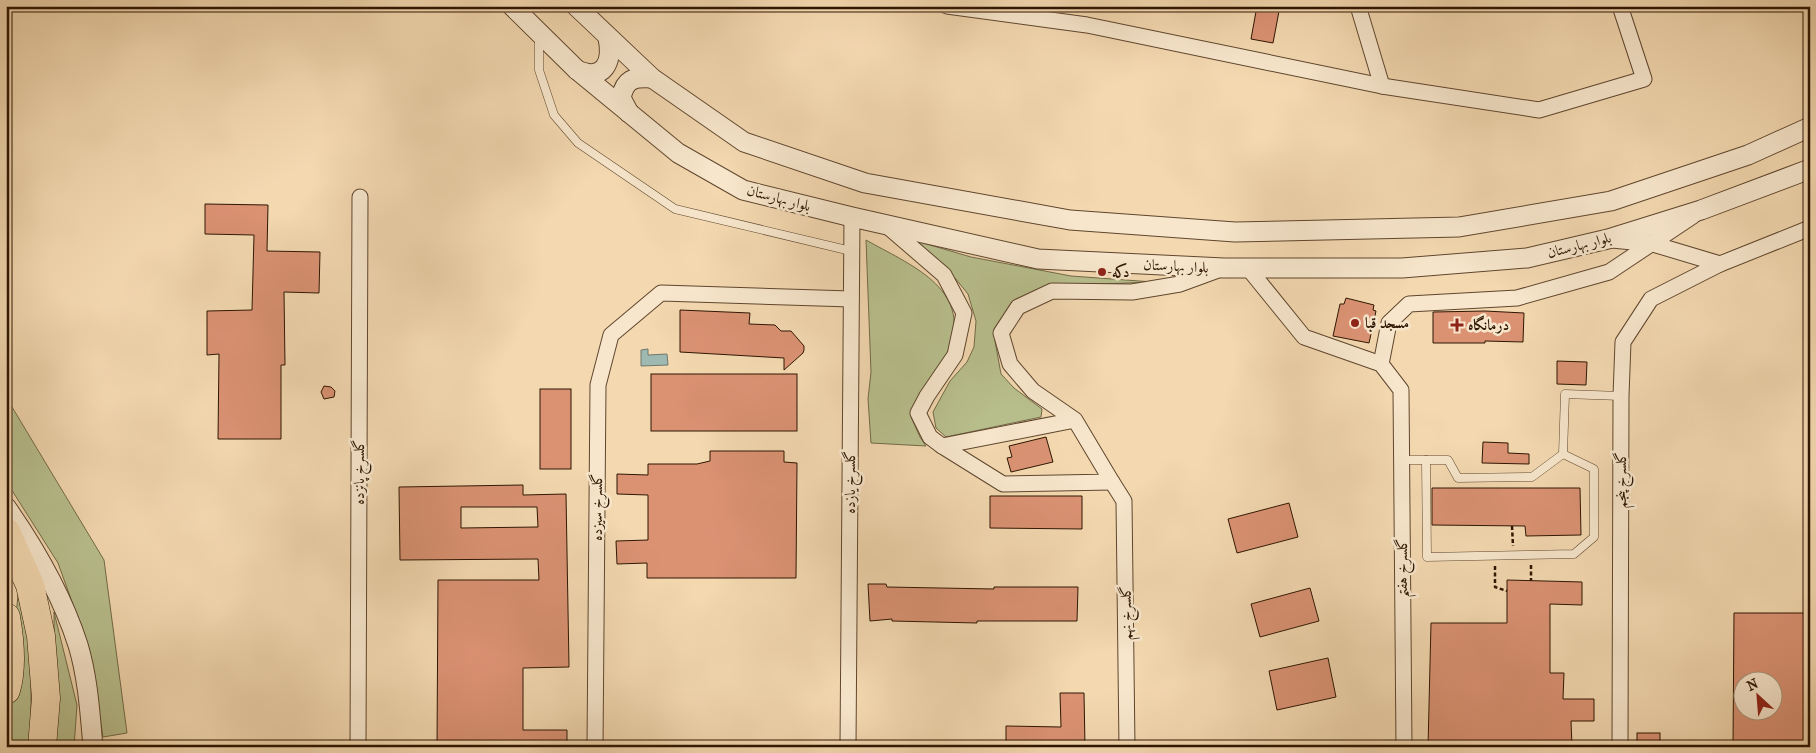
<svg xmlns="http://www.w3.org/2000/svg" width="1816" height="753" viewBox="0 0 1816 753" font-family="'IM FELL French Canon',Amiri,serif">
  <rect width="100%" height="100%" fill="#f3d8b0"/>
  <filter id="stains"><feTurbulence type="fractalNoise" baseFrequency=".004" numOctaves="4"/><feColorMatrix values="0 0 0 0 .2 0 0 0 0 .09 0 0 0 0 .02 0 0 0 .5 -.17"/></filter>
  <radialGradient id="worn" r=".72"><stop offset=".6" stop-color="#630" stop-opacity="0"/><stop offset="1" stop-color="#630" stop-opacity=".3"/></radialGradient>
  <g fill="#b8bf8d" stroke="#736a48">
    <path d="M866,240c42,24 107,48 83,109 -3,7 -8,13 -12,20 -9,16 -17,32 -26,48l9,20 6,9 -55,-3 -3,-44 3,-27z"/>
    <polygon points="913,240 971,257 1071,276 1153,282 1050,286 997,327 995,341 1001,374 1014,388 1042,409 1041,417 946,437 936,428 933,412 950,381 967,362 974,347 976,321 968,294 955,278"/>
    <polygon points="6,397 104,560 127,733 103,737 89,649 58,563 6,481"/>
    <polygon points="18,595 31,653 31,733 28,747 6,747 6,720"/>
    <polygon points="54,612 77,705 74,747 55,747"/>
  </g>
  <polygon fill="#9db9b2" stroke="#71786c" points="648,349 648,355 667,354 668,365 641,366 641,350"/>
  <g fill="#da9273" stroke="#2e1602" fill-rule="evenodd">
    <polygon points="1257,6 1280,6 1273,43 1251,39"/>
    <polygon points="205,204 268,205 267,251 320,252 319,293 284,292 285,365 281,365 281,439 218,439 219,354 207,355 207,311 252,310 254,235 205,234"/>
    <polygon points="1346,298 1374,305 1373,310 1376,311 1369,343 1333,336 1340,304 1344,304"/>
    <polygon points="680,310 750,313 749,324 775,325 781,331 791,331 804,346 804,350 803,353 784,370 784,358 680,352"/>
    <polygon points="1485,311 1524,313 1523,342 1485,341 1485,343 1433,343 1433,312"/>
    <polygon points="1557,361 1587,362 1586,385 1557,384"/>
    <rect x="651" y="374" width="146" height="57"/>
    <polygon points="324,386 331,387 335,391 334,397 324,399 321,392"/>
    <rect x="540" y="389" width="31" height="80"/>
    <polygon points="1046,437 1053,462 1011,472 1007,458 1012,457 1009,446"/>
    <polygon points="1483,442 1508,443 1508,453 1529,454 1529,464 1482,463"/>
    <polygon points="710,451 784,451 784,462 797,463 796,578 647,578 647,563 617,564 616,541 648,540 648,495 617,494 617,474 648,475 648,464 697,464 710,461"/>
    <path d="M523,485v10l43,-1 3,173 -46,1v62h44v17h-130l1,-167h101l-1,-21 -138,1 -1,-73zM461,507h76l1,20 -77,1z"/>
    <polygon points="1432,488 1580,488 1581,535 1526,536 1525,526 1432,525"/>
    <polygon points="990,496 1082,496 1082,529 990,528"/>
    <polygon points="1289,503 1298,537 1237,553 1228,519"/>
    <polygon points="1507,580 1582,582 1582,605 1550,604 1550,673 1564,673 1563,699 1594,699 1594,721 1571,721 1572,747 1428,747 1431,623 1507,623"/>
    <polygon points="868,584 886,584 887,587 994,589 994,587 1078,587 1077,621 977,621 977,623 892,621 892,619 870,621"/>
    <polygon points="1310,588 1319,621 1260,637 1251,604"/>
    <path d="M1734,613h76v134h-77zM1744,680h30v30h-30z"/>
    <polygon points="1328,658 1336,697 1277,710 1269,671"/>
    <polygon points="1060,693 1084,693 1085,747 1006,747 1006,726 1061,727"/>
    <rect x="1637" y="733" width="23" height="14"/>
  </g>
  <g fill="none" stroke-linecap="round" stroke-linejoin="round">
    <defs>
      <g id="service">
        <polyline points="539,37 539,70 554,115 578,143 675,209 851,251"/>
        <polyline points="1402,460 1448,460 1458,478 1532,477 1563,454"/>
        <polyline points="1426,460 1427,557 1574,554 1594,537 1594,469 1563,454 1565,394 1621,396"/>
      </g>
      <g id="minor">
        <polyline points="947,6 1087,25 1382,86 1539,110 1644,79 1620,6"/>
        <polyline points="1358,6 1382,86"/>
        <polyline points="886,225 944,275 964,313 955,355 927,396 918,413 930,437 942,446"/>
        <polyline points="1612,240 1653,244 1720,264 1810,228"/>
        <polyline points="1248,268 1304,337 1381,364 1401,390 1404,747"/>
        <polyline points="1381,364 1389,323 1409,304 1517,298 1609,272 1693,216"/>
        <polyline points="1075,420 942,446 1003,484 1112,482 1075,420 1033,391 1010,364 1001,333 1018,307 1052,291 1132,292 1180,284 1221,269"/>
        <polyline points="1112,482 1124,501 1127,747"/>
        <polyline points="358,747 360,197"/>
        <polyline points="595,747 598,385 611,335 661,293 851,299"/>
        <polyline points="848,747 852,217"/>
        <polyline points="1620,747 1621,396 1623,342 1651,299 1720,264"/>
      </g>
      <g id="tertiary">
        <polyline points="512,6 577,70 678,153 743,190 852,217 1038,259 1224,268 1402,268 1527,258 1608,239 1701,210 1810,169"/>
        <polyline points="576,6 652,78 744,142 865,183 1070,220 1235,232 1459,227 1611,201 1748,155 1810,127"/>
        <path d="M577,70c27,12 36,-8 31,-32"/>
        <path d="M629,113l-8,-15c4,-19 12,-21 31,-20"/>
        <path d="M6,507c30,43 56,88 72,138 10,33 12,68 15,102"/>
      </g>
      <g id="motorway">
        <polyline points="6,532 30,585 41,636 46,698 42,747"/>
        <path d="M6,617c4,23 7,50 0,73"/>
      </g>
    </defs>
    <use href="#service" stroke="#5f462e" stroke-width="9"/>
    <use href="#minor" stroke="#5f462e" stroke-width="17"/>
    <use href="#tertiary" stroke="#5f462e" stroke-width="21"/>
    <use href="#motorway" stroke="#2e1602" stroke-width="29"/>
    <g stroke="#2e1602" stroke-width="2.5" stroke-dasharray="4 2.5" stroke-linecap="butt">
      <polyline points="1512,526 1513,546"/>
      <polyline points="1531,565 1531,581"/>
      <polyline points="1495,566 1495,587 1507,591"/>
    </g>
    <use href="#service" stroke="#f7e6cc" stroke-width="8"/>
    <use href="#minor" stroke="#f7e6cc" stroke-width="15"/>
    <use href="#tertiary" stroke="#f7e6cc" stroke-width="19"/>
    <use href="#motorway" stroke="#f3d8b0" stroke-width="28"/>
  </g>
  <g fill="#8f2418" stroke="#f7e6cc" stroke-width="2">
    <circle cx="1102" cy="272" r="5"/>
    <circle cx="1355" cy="323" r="5"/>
    <path d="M1454.5 317.5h5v5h5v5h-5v5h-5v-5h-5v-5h5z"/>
  </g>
  <g text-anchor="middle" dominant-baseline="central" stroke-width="5" stroke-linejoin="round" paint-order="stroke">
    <g font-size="15" fill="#2e1602" stroke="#f7e6cc">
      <text transform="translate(779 198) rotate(15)">بلوار بهارستان</text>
      <text transform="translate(1579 245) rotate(-14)">بلوار بهارستان</text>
      <text transform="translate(1176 266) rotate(3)">بلوار بهارستان</text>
      <text transform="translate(359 472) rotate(-90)">گلسرخ پانزده</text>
      <text transform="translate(1621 480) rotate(-90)">گلسرخ پنجم</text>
      <text transform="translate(850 482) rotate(-90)">گلسرخ یازده</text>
      <text transform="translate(597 507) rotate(-90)">گلسرخ سیزده</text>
      <text transform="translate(1402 568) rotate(-90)">گلسرخ هفتم</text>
      <text transform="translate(1126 613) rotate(-91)">گلسرخ نهم</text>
    </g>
    <g font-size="15" font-weight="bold" fill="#2e1602" stroke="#f7e6cc" text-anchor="start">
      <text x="1112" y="272">دکه</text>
      <text x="1365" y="323">مسجد قبا</text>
      <text x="1468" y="325">درمانگاه</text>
    </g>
  </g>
  <rect width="1816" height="753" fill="none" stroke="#f3d8b0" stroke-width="25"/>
  <rect x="8" y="8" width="1801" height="738" fill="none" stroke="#2e1602" stroke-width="2.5"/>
  <rect x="12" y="12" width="1791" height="728" fill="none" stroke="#2e1602"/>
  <g transform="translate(1758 696) rotate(334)"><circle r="24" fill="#f7e6cc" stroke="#a7937b"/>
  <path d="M0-4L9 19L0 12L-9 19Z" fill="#8f2418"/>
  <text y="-8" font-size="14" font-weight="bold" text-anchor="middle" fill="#2e1602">N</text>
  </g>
  <rect width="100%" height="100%" filter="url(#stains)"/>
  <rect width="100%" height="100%" fill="url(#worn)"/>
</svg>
